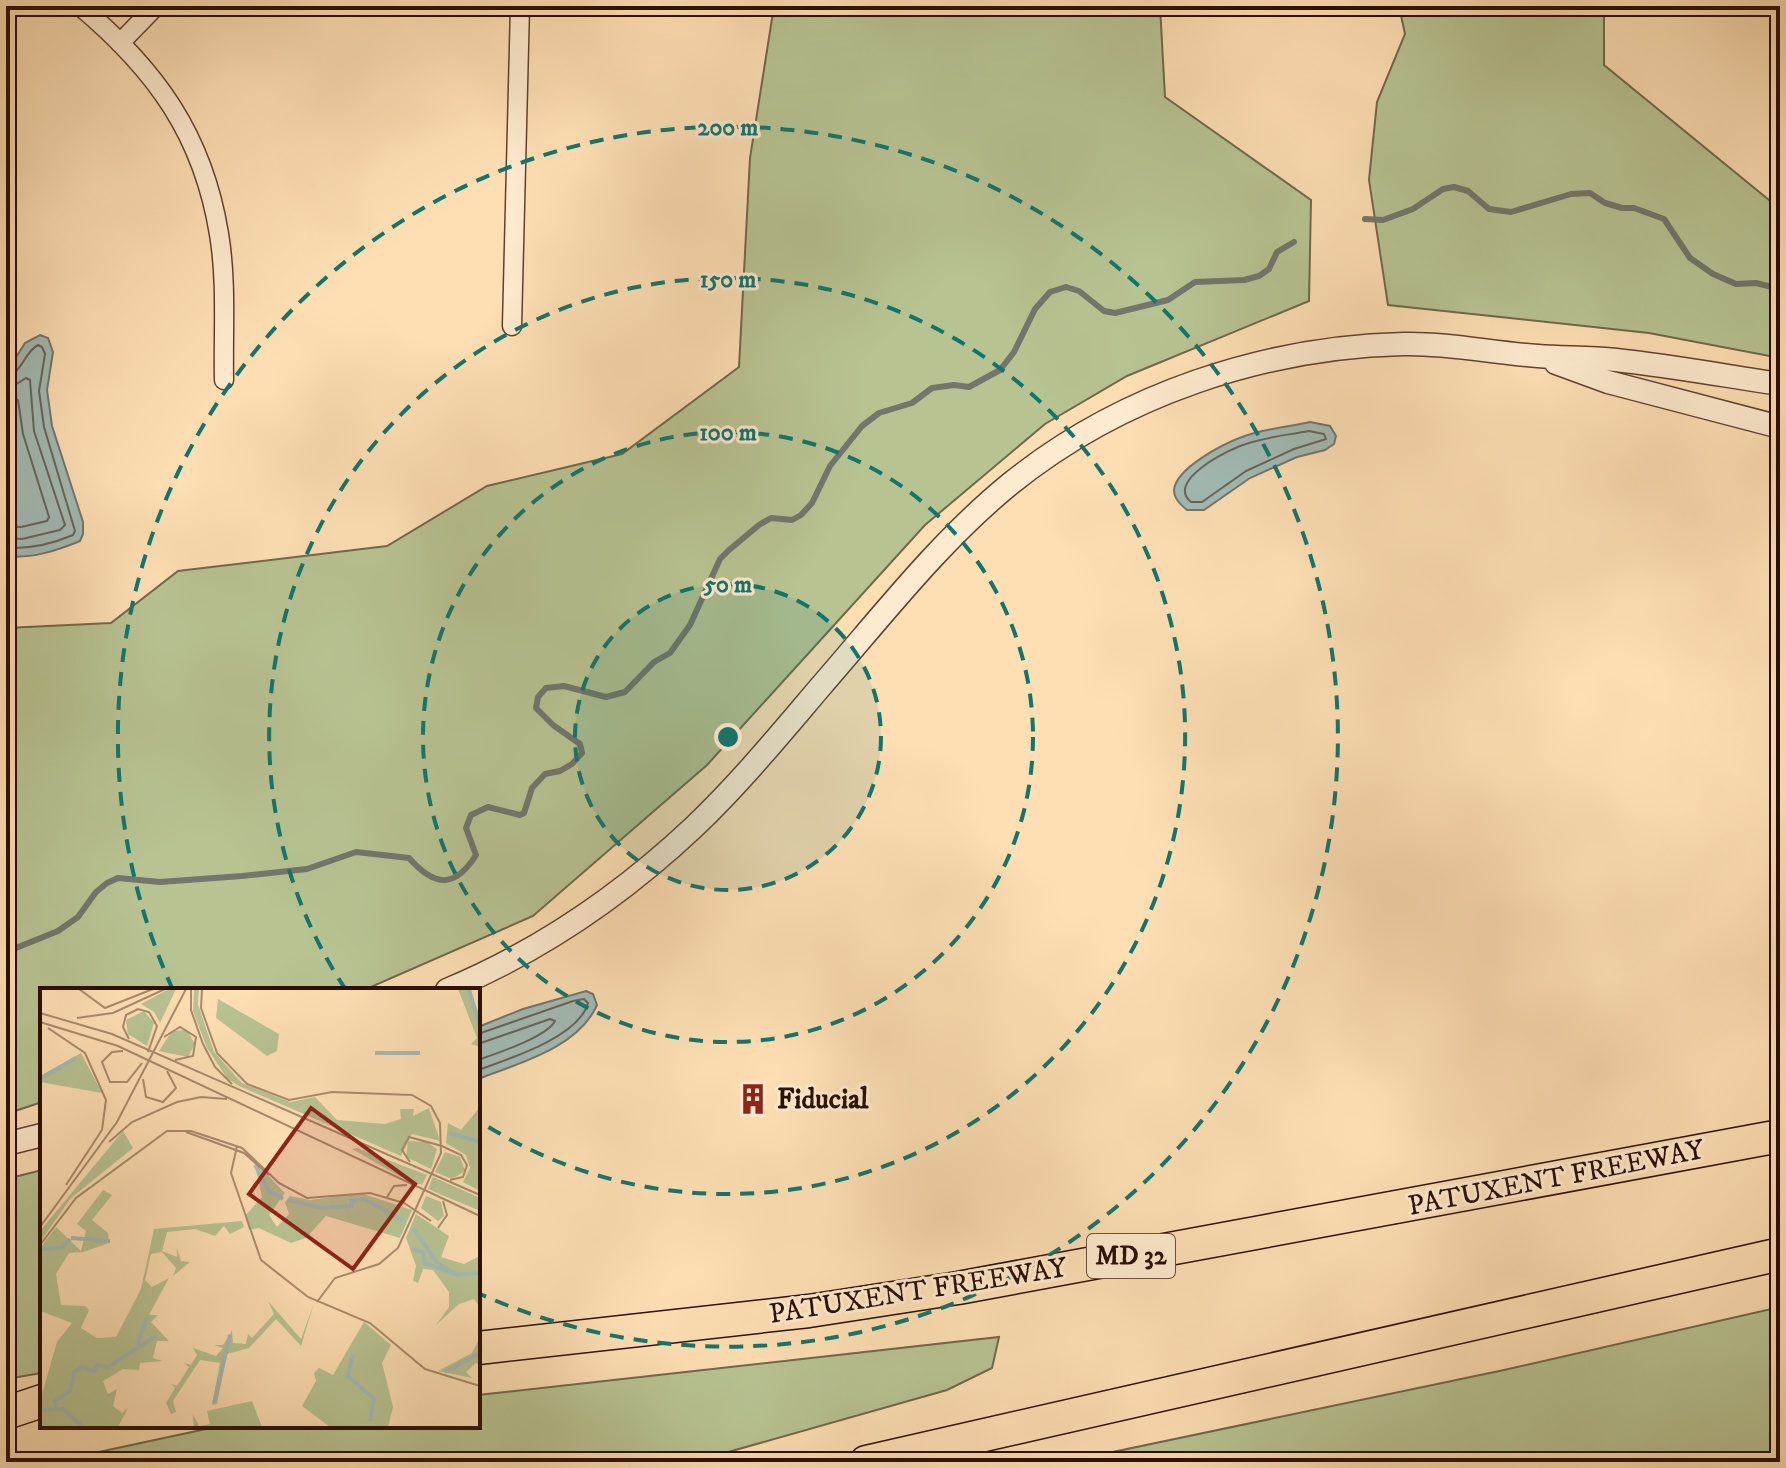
<svg xmlns="http://www.w3.org/2000/svg" width="1786" height="1468" viewBox="0 0 1786 1468" font-family="'IM FELL DW Pica',serif">
  <rect width="100%" height="100%" fill="#fddfb3"/>
  <filter id="stains"><feTurbulence type="fractalNoise" baseFrequency=".0025" numOctaves="4"/><feColorMatrix values="0 0 0 0 .2 0 0 0 0 .09 0 0 0 0 .02 0 0 0 .5 -.17"/></filter>
  <radialGradient id="worn" r=".72"><stop offset=".6" stop-color="#630" stop-opacity="0"/><stop offset="1" stop-color="#630" stop-opacity=".3"/></radialGradient>
  <g fill="#b8c392" stroke="#71684a" stroke-width="2">
    <polygon points="774,6 1160,6 1165,97 1311,200 1309,301 1127,376 1045,424 925,525 707,765 533,916 364,990 42,990 42,1102 6,1114 6,628 111,623 178,571 387,546 487,486 622,454 739,367 750,158"/>
    <polygon points="1399,6 1604,6 1604,65 1780,209 1780,358 1649,333 1388,305 1369,180 1377,102 1405,34"/>
    <polygon points="42,1170 42,1373 6,1379 6,1179"/>
    <polygon points="1780,1307 1780,1462 1065,1462 1504,1370"/>
    <polygon points="999,1337 992,1368 947,1390 693,1462 52,1462 220,1426 478,1426 478,1395"/>
  </g>
  <g fill="#a2bbb5" stroke="#72766d" stroke-width="2">
    <path d="M40,335l8,3 5,14 -6,38 5,36 31,96v12l-3,7c-24,10 -49,18 -74,15v-183l19,-30z"/>
    <path d="M1310,422l20,4 6,10 -2,8 -9,6 -28,7 -47,21 -46,32h-17c-6,-5 -13,-11 -13,-20 2,-22 49,-46 68,-53 20,-8 46,-10 68,-15z"/>
    <path d="M586,991l7,3 4,11c-19,43 -78,58 -119,74v-52l45,-18z"/>
  </g>
  <g fill="none" stroke-linecap="round" stroke-linejoin="round">
    <g stroke="#66645b" stroke-width="2">
      <path d="M6,376c16,-2 18,-24 32,-31l4,2 3,7 -6,37 5,36 31,104 -2,4c-21,9 -44,14 -67,13"/>
      <polyline points="6,386 15,385 26,378 30,380 34,431 65,525 60,530 22,539 6,538"/>
      <polyline points="6,398 15,398 18,400 23,434 49,517 47,521 21,527 6,526"/>
      <path d="M1309,431l15,3 2,5 -32,10 -48,22 -44,31h-11c-26,-21 38,-53 55,-58 20,-7 42,-9 63,-13z"/>
      <path d="M478,1034l95,-33 11,-2 4,4c-9,34 -79,56 -110,67"/>
      <path d="M478,1044l72,-25 5,2c-8,16 -58,32 -77,39"/>
    </g>
    <g stroke="#72766d" stroke-width="6">
      <polyline points="1365,219 1383,220 1413,209 1443,189 1454,187 1468,191 1489,209 1511,212 1571,194 1590,193 1605,203 1622,208 1634,208 1664,219 1690,258 1713,274 1736,284 1756,283 1780,289"/>
      <path d="M6,952l52,-21 20,-14 18,-25 11,-9 11,-5 42,4 82,-6 65,-7 49,-17 53,6c25,28 45,32 67,-3l-10,-27 5,-13 17,-8 32,8 4,-2 8,-25 13,-14 15,-3 12,-7 10,-11 -2,-9 -27,-19 -17,-17 2,-11 8,-9 18,-2 42,11 19,-5 29,-30 16,-9 20,-28 30,-66 9,-9 30,-25 12,-7 21,2 9,-5 11,-12 18,-37 32,-40 17,-13 33,-10 20,-15 22,-3 15,2 31,-17 14,-18 21,-43 15,-17 16,-5 13,4 25,20 11,2 53,-13 27,-18 49,-2 15,-4 10,-7 8,-17 17,-10"/>
    </g>
    <defs>
      <g id="minor">
        <path d="M80,6c76,64 123,129 139,228 8,48 4,98 5,146"/>
        <polyline points="120,43 156,6"/>
        <polyline points="512,326 520,6"/>
      </g>
      <g id="tertiary">
        <polyline points="1556,363 1608,382 1780,427"/>
        <path d="M447,990c91,-38 176,-96 248,-164 46,-44 86,-93 127,-141 60,-69 117,-143 188,-201 110,-89 254,-137 394,-140 45,-1 89,9 134,12 26,2 52,1 78,4 55,6 110,16 164,24"/>
        <polyline points="6,1144 42,1135"/>
      </g>
      <g id="motorway">
        <polyline points="478,1348 809,1311 958,1288 1780,1136"/>
        <polyline points="6,1413 42,1401"/>
        <polyline points="866,1462 1780,1254"/>
      </g>
    </defs>
    <use href="#minor" stroke="#5f422e" stroke-width="21"/>
    <use href="#tertiary" stroke="#5f422e" stroke-width="25"/>
    <use href="#motorway" stroke="#2a0e01" stroke-width="35"/>
    <use href="#minor" stroke="#feeace" stroke-width="18"/>
    <use href="#tertiary" stroke="#feeace" stroke-width="22"/>
    <use href="#motorway" stroke="#fddfb3" stroke-width="32"/>
  </g>
  <circle cx="728" cy="737" r="153" fill="#0f766e" fill-opacity=".12"/>
  <g fill="none" stroke="#0f766e" stroke-width="4" stroke-dasharray="14 10">
    <circle cx="728" cy="737" r="153"/>
    <circle cx="728" cy="737" r="305"/>
    <path d="M346 990A458 458 0 1 1 479 1121"/>
    <path d="M173 990A610 610 0 1 1 480 1294"/>
  </g>
  <defs>
    <symbol id="building-bare" viewBox="-9 -9 18 18"><path d="M-4-6H4V6H1V3H-1V6H-4ZM-2.5-4.3h1.7v1.8h-1.7ZM.8-4.3h1.7v1.8H.8ZM-2.5-1h1.7V.8h-1.7ZM.8-1h1.7V.8H.8Z" fill="#8f2418" stroke="#feeace" stroke-width="2.5" paint-order="stroke"/></symbol>
  </defs>
  <g fill-rule="evenodd">
    <use href="#building-bare" x="731" y="1077" width="44" height="44"/>
  </g>
  <g text-anchor="middle" dominant-baseline="central" stroke-width="6" stroke-linejoin="round" paint-order="stroke">
    <rect fill="#feeace" stroke="#6a503e" stroke-width="2" x="1087" y="1234" width="88" height="44" rx="6"/>
    <g font-size="26" font-weight="bold" fill="#2a0e01">
      <text x="1131" y="1256">MD 32</text>
    </g>
    <g font-size="28" font-weight="bold" fill="#2a0e01" stroke="#feeace" text-anchor="start">
      <text x="777" y="1099">Fiducial</text>
    </g>
    <g font-size="28" fill="#2a0e01" stroke="#feeace">
      <text transform="translate(1556 1178) rotate(-11)">PATUXENT FREEWAY</text>
      <text transform="translate(918 1291) rotate(-9)">PATUXENT FREEWAY</text>
    </g>
  </g>
  <g transform="translate(40 988)">
    <rect width="440" height="440" fill="#fddfb3"/>
    <path d="M129,1h7l-16,34 -6,-11 -13,-8zM154,1h5l-1,15 16,48 28,31 48,19 25,-5 22,23 48,4 16,-5 -1,-10h14l-1,7 16,-8 11,33 -28,-7 -11,22 -162,-70 -12,-8 -20,-30 -14,-37zM418,1h11l11,27v31l-9,-3 6,-6zM178,11l61,35 -2,17 -10,5 -51,-38zM104,23l10,12 -7,23 -19,-12 -2,-14zM147,42l8,14 -7,13 -29,-6 13,-20zM41,65l21,40 -62,-11v-6zM440,119v84l-17,-9 7,-14 -4,-13 -20,-12 2,-20 13,7zM83,143l10,17 -62,50 -31,44v-11zM368,153l19,1 10,7 -6,20 -25,-12zM317,160l26,10 44,17 -5,10 -23,-9 -47,-27zM405,164l15,5 5,14 -13,8 -17,-7zM214,173l31,32 -16,22 8,12 12,-13 -4,-12 5,-6 20,4 51,-7 51,17 -12,28 -74,-22 -20,22 -15,5 -32,-15 -10,2 -4,-14 17,-19zM393,189l47,21v13l-52,-22zM63,202l9,5 -20,25 16,13 1,10 -26,9 -14,1 -13,21 5,31 24,1 4,4 -8,18 16,10 19,-1 25,-48 13,-60 88,-8 2,6 -14,7 -6,-8 -9,10 -20,-7 -28,3 -5,19 15,6v-9l4,13 9,1 -17,14 3,-8 -14,-16 -11,2 -6,26 7,7 17,-9 -20,37h9l-7,7 18,19h-12l-4,17 10,3 -23,2 -1,7 -16,-1 -20,12 5,13 9,-5 -4,17 9,7 6,-5 -10,19h-78v-26l17,-59 15,-19 -32,-12v-63l16,-21 25,24 5,-20 -9,-7zM386,208l15,6 3,14 -6,5 -17,-13zM376,226l33,22 -8,21 23,7 16,-8v51l-6,-8 -15,5 -23,21 13,-18v-15l-16,-22 -10,-1 -5,14 -5,-2 3,-15 -10,-28zM228,313l33,38 13,-36 -13,43 -25,-27 -27,29 -22,6 -10,50 -5,1 8,-42 -20,-3 -27,41 3,11 -5,2 -5,-11 9,-15 -4,-4 6,2 12,-19 -5,-4 7,2 6,-10 -4,-7 23,8 7,-8 -9,-3h9l9,-14 1,12 13,1 2,-10 4,4 22,-24zM324,334l27,23 -9,18 11,44 -5,20h-58l-28,-21 14,-25 -2,-8 5,-5 14,7zM440,350v28l-4,-3 -10,9 6,6 -34,-7 34,-18zM212,413l10,26h-68l-1,-13 6,12 11,-2 -3,-13z" fill="#b8c392"/>
    <path fill="none" stroke="#a2bbb5" stroke-width="4" d="M429,1l11,39M335,65h45M0,91l36,-21M409,145l30,9M215,177l14,26 14,8M248,212l33,8 30,-2v-5l13,-2 40,22M373,240l24,35 20,12 23,-2M31,250l39,3M0,261l22,-1 8,-9M372,261l11,3 2,11 29,11M97,357l10,-27M313,366l-5,22 26,23 -4,22M405,384l35,-19M174,415l16,-68M17,420l-2,-7 15,-10 4,-19 8,-5 12,4 3,-6 11,2 48,-31M0,422l23,-1 20,18"/>
    <path fill="none" stroke="#a98b6c" stroke-width="2" d="M39,1l26,19 48,-19M151,1v21l12,34 12,23 17,17M162,1l-1,19 16,45 30,31 42,16 43,-8 80,3 19,11 9,17 1,30 -43,95 -19,16 -44,14 -18,24M0,25l72,21 368,161M37,30l36,-5 52,-24M0,34l78,24 362,170M8,40l37,25 21,47 -4,30 -36,55M124,49l16,-10 16,10 -3,19 -18,4M89,51l-6,-12 3,-12 12,-6 11,3 8,14 -9,26M83,63l-11,1 -10,10 8,20h17l15,-19M103,91l3,18 17,5 13,-14 -9,-17M146,144l58,21 25,22M69,154l23,-20 45,-20 24,-5 26,2M197,158l-6,27 30,87 47,37 62,26 55,46 55,17M370,174l-8,-12 7,-13 33,9 19,9 6,10 -4,12 -13,3M239,195l28,15 63,-5 34,10 27,18M347,209l7,-11 13,-1M0,239l77,-105 69,-133M398,240l9,-13 -4,-14M0,257l36,-47 91,-67h24l51,17 37,35"/>
    <path fill="#8f2418" fill-opacity="0.15" stroke="#8f2418" stroke-width="4" d="M271,120l104,76 -62,85 -104,-75z"/>
    <rect width="440" height="440" fill="none" stroke="#2a0e01" stroke-width="4"/>
  </g>
  <circle cx="728" cy="737" r="12" fill="#0f766e" stroke="#feeace" stroke-width="4"/>
  <g font-size="24" text-anchor="middle" font-weight="bold" fill="#0f766e" stroke="#feeace" stroke-width="6" stroke-linejoin="round" paint-order="stroke">
    <text x="728" y="135">200 m</text>
    <text x="728" y="287">150 m</text>
    <text x="728" y="440">100 m</text>
    <text x="728" y="592">50 m</text>
  </g>
  <rect width="1786" height="1468" fill="none" stroke="#fddfb3" stroke-width="32"/>
  <rect x="8" y="8" width="1770" height="1452" fill="none" stroke="#2a0e01" stroke-width="4"/>
  <rect x="16" y="16" width="1754" height="1436" fill="none" stroke="#2a0e01" stroke-width="2"/>
  <rect width="100%" height="100%" filter="url(#stains)"/>
  <rect width="100%" height="100%" fill="url(#worn)"/>
</svg>
